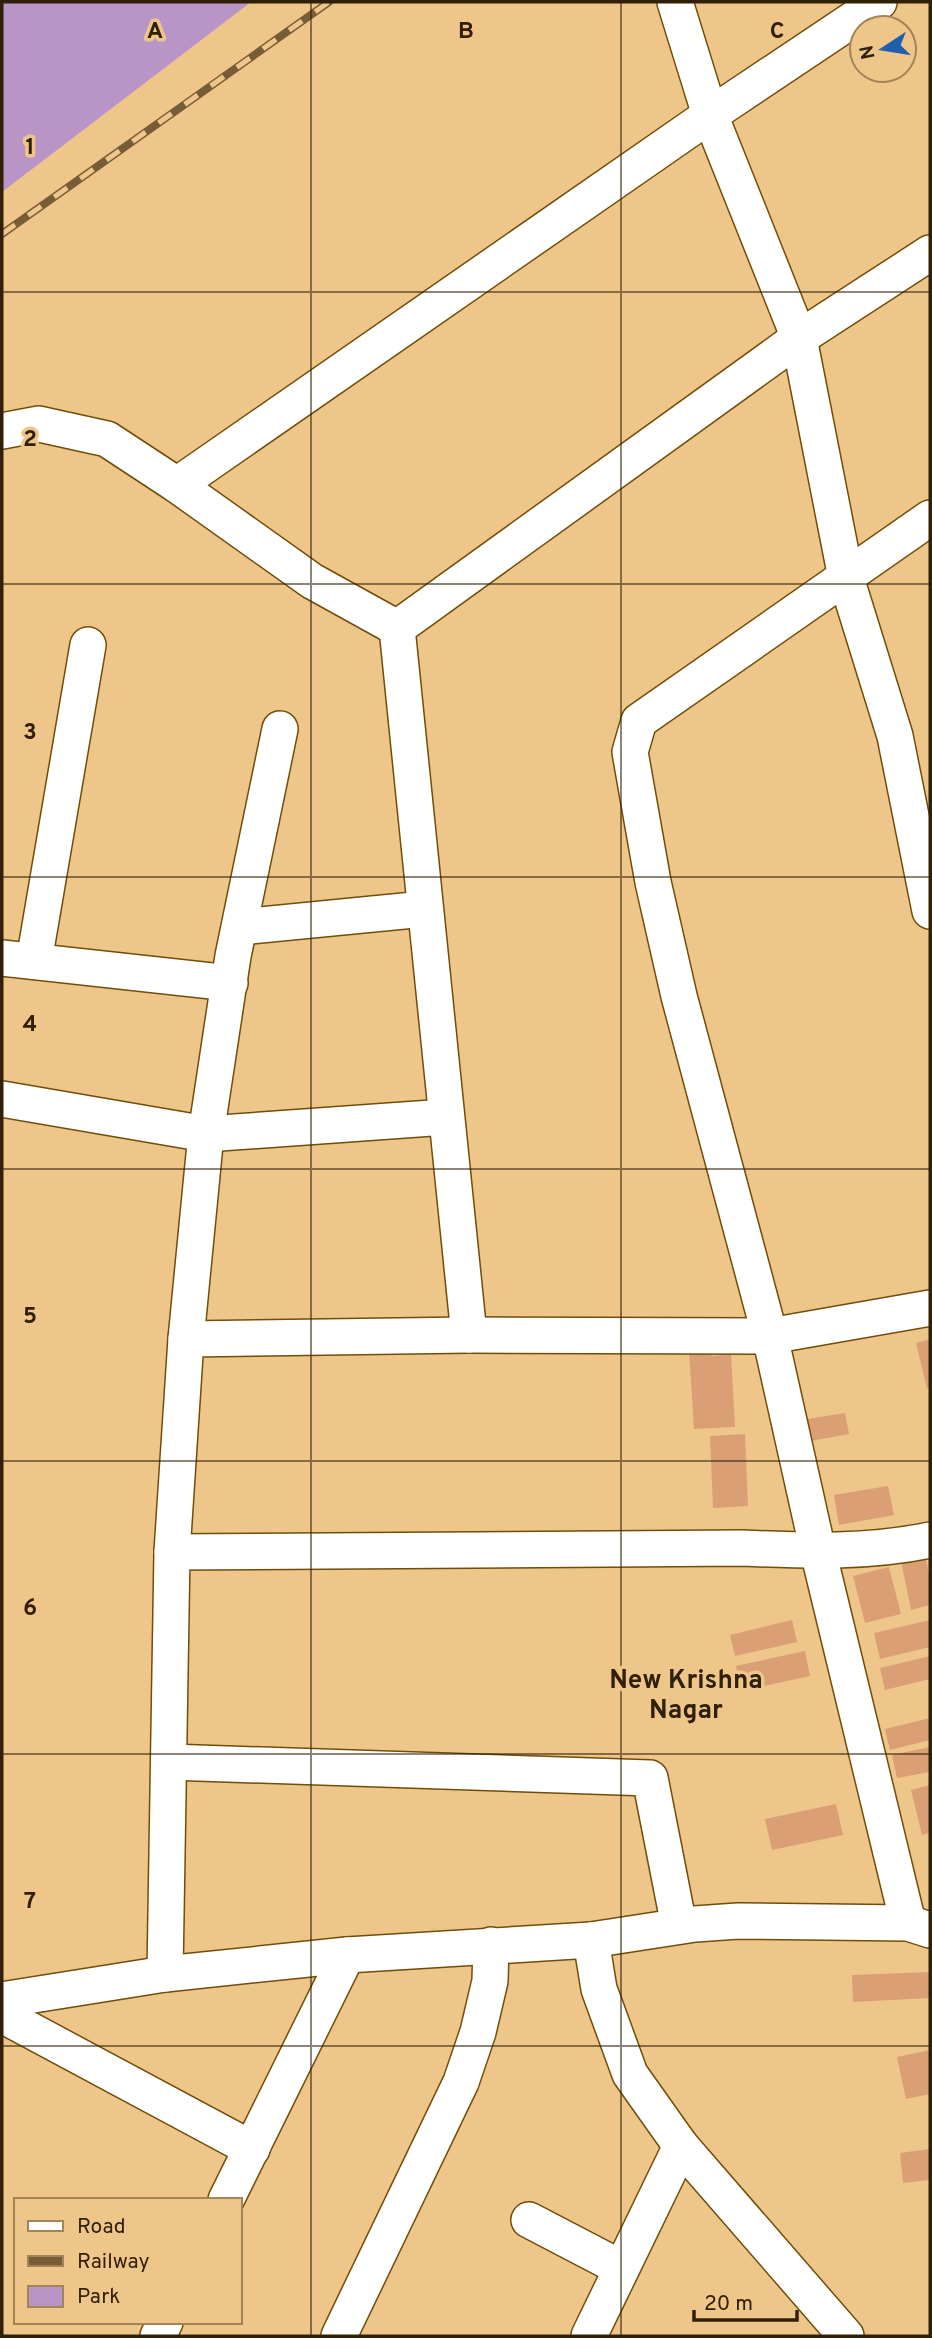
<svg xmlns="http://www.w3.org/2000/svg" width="932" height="2338" viewBox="0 0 932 2338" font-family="Overpass,sans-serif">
  <rect width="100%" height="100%" fill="#efc68a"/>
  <polygon fill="#b994c7" points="2,2 251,2 2,192"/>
  <g fill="#da9f74">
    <polygon points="930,1339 930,1388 927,1389 916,1343"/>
    <polygon points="711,1349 712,1356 731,1354 735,1427 694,1429 689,1351"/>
    <polygon points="845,1413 849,1434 811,1441 807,1419"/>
    <polygon points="745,1434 748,1506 713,1508 710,1436"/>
    <polygon points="888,1486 894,1515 839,1525 834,1495"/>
    <polygon points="925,1555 930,1578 930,1605 911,1610 901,1561"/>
    <polygon points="889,1567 901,1614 865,1623 853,1576"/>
    <polygon points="792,1620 797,1642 735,1656 730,1635"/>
    <polygon points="930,1620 930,1647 880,1659 874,1633"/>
    <polygon points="805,1651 810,1676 741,1691 736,1666"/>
    <polygon points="930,1656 930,1679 885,1690 880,1668"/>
    <polygon points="930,1718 930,1740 890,1750 885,1729"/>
    <polygon points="930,1747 930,1772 897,1778 892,1755"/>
    <polygon points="930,1785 930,1833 922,1835 911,1790"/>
    <polygon points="836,1804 843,1835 772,1850 765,1819"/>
    <polygon points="930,1972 930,1998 853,2002 852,1975"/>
    <polygon points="930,2050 930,2094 906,2099 897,2057"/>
    <polygon points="930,2149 930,2180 903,2183 900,2153"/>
  </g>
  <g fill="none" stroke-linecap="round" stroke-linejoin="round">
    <defs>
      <g id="minor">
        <polyline points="675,2 710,115 799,338 846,578 895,736 930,911"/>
        <polyline points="2,431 39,424 107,439 177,485 312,581 397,628"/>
        <polyline points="177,485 710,115 879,2"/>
        <polyline points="397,628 469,1335"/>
        <polyline points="397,628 799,338 930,253"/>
        <polyline points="240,927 424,909"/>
        <polyline points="2,958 230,983"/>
        <polyline points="34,961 88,645"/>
        <polyline points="2,1099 206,1134 446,1117"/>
        <polyline points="186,1339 469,1335 770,1336 930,1308"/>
        <path d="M172,1552l571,-4c63,3 125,5 187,-8"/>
        <polyline points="169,1762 650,1778 679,1926"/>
        <polyline points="908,1923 818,1551 770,1336 679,996 653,882 630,752 639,721 930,518"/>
        <polyline points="591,1940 599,1989 630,2074 681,2146 846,2336"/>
        <polyline points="165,1974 172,1552 186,1339 206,1134 233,956 280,729"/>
        <polyline points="2,2000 165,1974 347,1955 591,1940 695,1924 738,1921 908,1923 930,1930"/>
        <polyline points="2,2015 252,2149"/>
        <polyline points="226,2200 347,1955"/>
        <polyline points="529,2220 621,2268"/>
        <polyline points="158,2336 165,2322"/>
        <polyline points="339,2336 461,2082 478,2032 490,1981 491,1945"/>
        <polyline points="589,2336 681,2146"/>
      </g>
    </defs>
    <use href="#minor" stroke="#714d08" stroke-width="38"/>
    <use href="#minor" stroke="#fff" stroke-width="35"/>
    <defs>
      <polyline id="rail" points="2,234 329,2"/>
    </defs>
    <use href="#rail" stroke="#765d37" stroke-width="8"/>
    <use href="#rail" stroke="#efc68a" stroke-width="5" stroke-dasharray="16" stroke-linecap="butt"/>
  </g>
  <path fill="none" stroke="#302007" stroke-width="2" stroke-opacity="0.55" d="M311,2v2334M621,2v2334M2,292h928M2,584h928M2,877h928M2,1169h928M2,1461h928M2,1754h928M2,2046h928"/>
  <g text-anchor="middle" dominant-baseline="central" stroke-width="7" stroke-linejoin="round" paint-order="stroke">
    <g font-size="26" font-weight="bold" fill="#302007" stroke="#efc68a">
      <text x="686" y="1681">New Krishna<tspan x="686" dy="30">Nagar</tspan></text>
    </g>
  </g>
  <g font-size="23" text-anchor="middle" font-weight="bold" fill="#302007" stroke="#efc68a" stroke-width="7" stroke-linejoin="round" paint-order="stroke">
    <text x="155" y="38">A</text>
    <text x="466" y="38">B</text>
    <text x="777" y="38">C</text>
    <text x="30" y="154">1</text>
    <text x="30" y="446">2</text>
    <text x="30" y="739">3</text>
    <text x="30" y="1031">4</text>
    <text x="30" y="1323">5</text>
    <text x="30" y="1615">6</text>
    <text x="30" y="1908">7</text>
  </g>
  <rect width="932" height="2338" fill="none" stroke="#302007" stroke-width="7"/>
  <rect x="14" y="2198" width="228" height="126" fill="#efc68a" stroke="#a38456" stroke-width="2"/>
  <rect x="28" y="2221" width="35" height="10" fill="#ffffff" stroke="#a38456" stroke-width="2"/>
  <text x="77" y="2233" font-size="21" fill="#302007">Road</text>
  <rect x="28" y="2256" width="35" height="10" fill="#765d37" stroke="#a38456" stroke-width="2"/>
  <text x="77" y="2268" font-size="21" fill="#302007">Railway</text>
  <rect x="28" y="2286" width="35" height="21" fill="#b994c7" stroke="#a38456" stroke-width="2"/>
  <text x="77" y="2303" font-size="21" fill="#302007">Park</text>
  <g transform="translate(883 49) rotate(258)"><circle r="33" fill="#efc68a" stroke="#a38456" stroke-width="2"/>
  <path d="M0-5L12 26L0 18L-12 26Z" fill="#1f5fb0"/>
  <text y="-10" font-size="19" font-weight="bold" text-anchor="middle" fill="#302007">N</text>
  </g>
  <path d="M694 2310v10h103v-10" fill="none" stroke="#302007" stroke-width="3.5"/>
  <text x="704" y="2310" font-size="21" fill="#302007" stroke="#efc68a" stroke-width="5" paint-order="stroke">20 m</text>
</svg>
